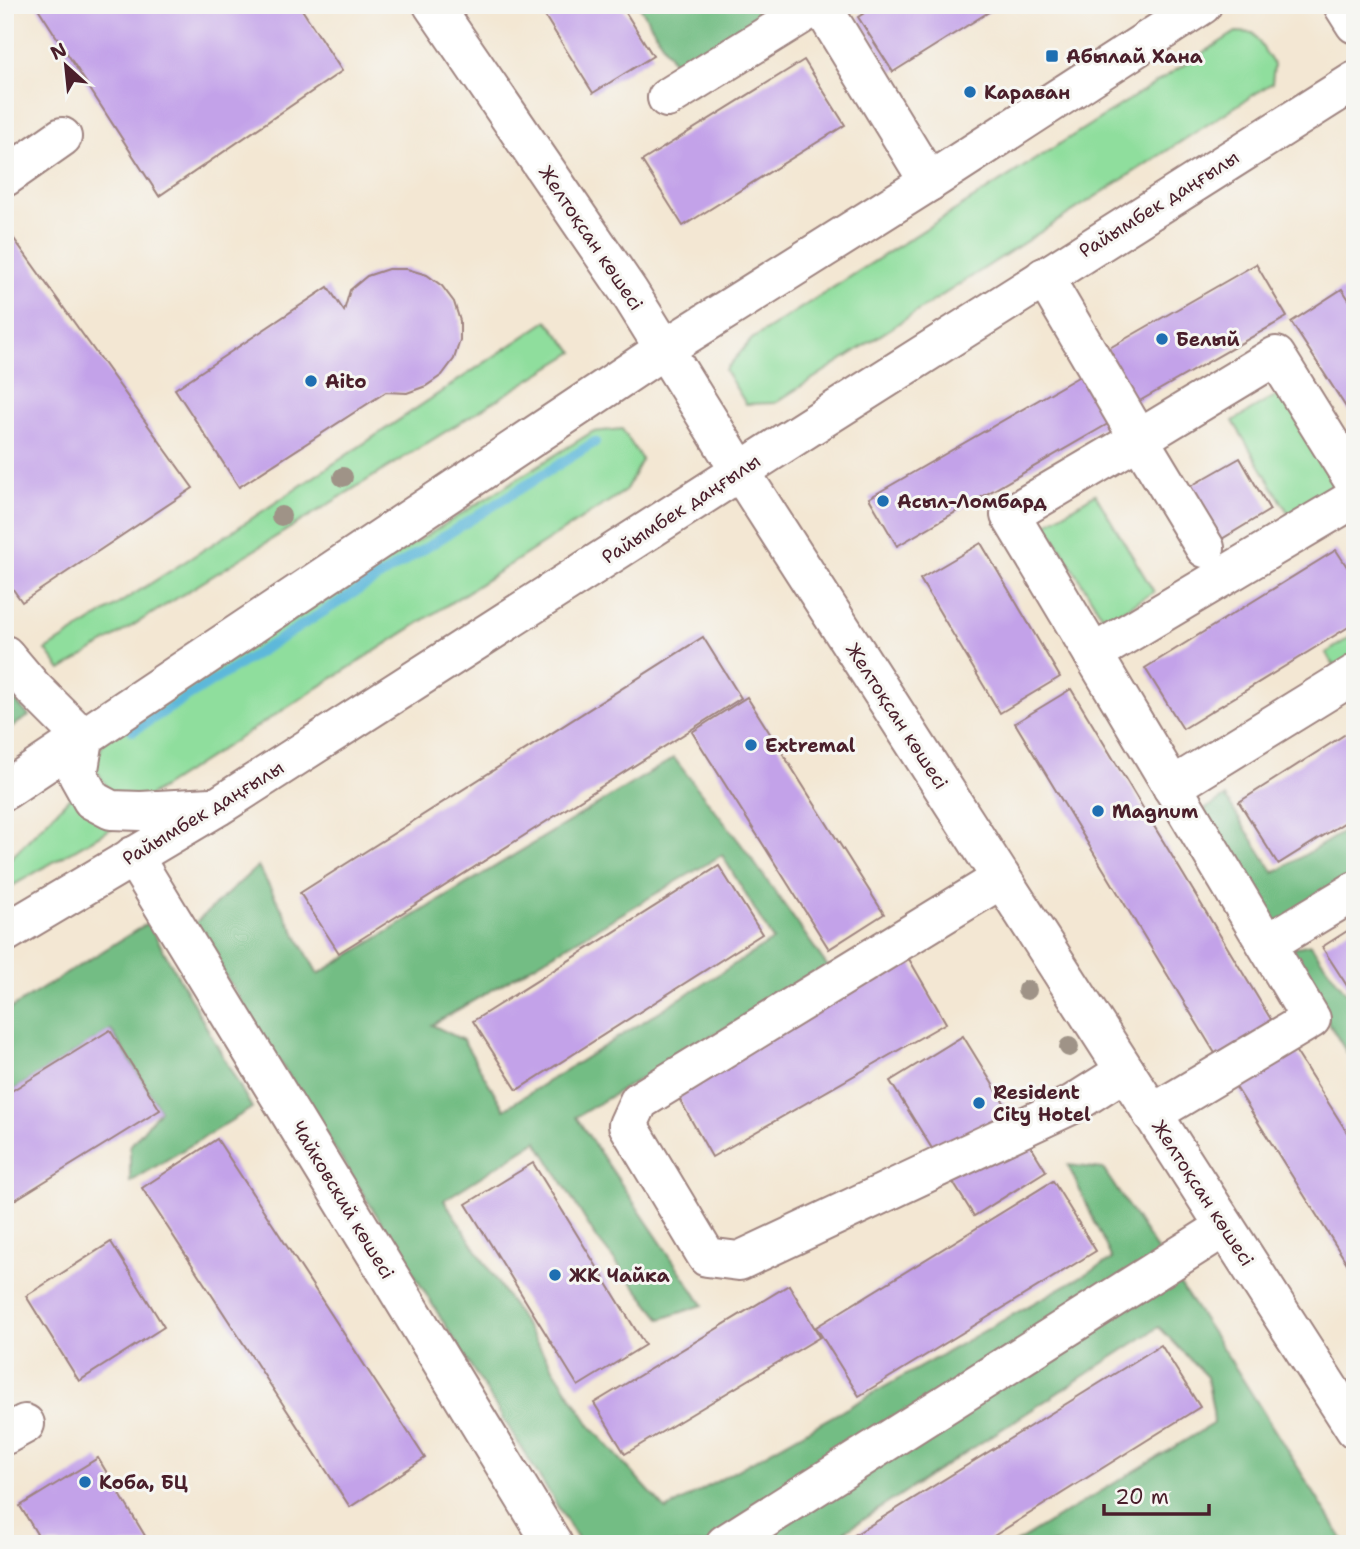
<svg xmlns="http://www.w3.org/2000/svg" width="1360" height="1549" viewBox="0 0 1360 1549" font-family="'Shantell Sans',sans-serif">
  <rect width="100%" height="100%" fill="#f6f6f2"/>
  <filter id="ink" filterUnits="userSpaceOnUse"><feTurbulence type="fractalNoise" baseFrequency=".0143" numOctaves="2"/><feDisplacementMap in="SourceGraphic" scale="14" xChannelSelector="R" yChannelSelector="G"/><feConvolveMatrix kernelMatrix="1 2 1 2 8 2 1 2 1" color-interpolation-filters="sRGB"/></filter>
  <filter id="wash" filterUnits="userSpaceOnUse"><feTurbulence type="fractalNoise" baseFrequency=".00686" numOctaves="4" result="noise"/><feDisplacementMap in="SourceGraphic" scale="28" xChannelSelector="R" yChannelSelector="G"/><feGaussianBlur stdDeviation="1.57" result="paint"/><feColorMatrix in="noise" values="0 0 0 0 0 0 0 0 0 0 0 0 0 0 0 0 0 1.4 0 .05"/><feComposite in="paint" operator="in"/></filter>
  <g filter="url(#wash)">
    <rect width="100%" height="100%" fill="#f3e7d3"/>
    <g fill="#8fde9d" stroke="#6c7e64" stroke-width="2">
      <polygon points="1236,32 1253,33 1274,65 1272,83 775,403 746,404 725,370 752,339"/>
      <polygon points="547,321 574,352 61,670 46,650 230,533"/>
      <polygon points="1282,392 1341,489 1292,519 1233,421"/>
      <polygon points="622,429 642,460 625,491 144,799 115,800 94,766 106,736 592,432"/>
      <polygon points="1095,494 1154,592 1105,621 1046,524"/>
      <polygon points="1355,634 1355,664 1339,674 1326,653"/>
      <polygon points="75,792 131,817 5,890 5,864"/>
    </g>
    <g fill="#73bd84" stroke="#5e6e58" stroke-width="2" fill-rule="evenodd">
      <polygon points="639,5 793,5 693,95"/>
      <polygon points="5,689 29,716 5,731"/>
      <path d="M674,758l67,86 87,123 -252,150 127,188 -42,14 -66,-83 -58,-95 -93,59 148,228 74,82 446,-251 -44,-94 35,4 132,198 111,177h-332l200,-121 -1,-12 -6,-34 -48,-50 -334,217h-244l-191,-308 -197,-311 65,-59 60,108zM722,855l51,85 -269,169 -41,-69 -31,-15z"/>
      <polygon points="1225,797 1274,873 1355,825 1355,877 1271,928 1197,814"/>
      <polygon points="148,923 252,1108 130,1182 130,1146 160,1110 111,1030 5,1095 5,1012"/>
      <polygon points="1310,944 1355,1005 1355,1066 1284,950"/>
    </g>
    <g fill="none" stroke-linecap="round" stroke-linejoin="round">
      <polyline stroke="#5db8da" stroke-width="10" points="133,731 595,442"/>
    </g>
    <g id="blocks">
      <g fill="#c3a2e9">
        <polygon points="36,5 299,5 342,71 159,196"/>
        <polygon points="538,5 621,5 653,56 593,93"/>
        <polygon points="877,5 1000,5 893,72 858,17"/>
        <polygon points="804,60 845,125 683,226 642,161"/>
        <polygon points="12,236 193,488 22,602 5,578 5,241"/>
        <polygon points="1256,264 1287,317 1136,403 1106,350"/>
        <polygon points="388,269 407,269 427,275 442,286 454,302 460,321 460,340 454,359 442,375 426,386 407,393 386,392 239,487 175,389 328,287 344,311 350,290 367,276"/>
        <polygon points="1342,289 1355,309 1355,421 1291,322"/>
        <polygon points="1085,373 1113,421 897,546 869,498"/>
        <polygon points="1240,458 1270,510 1220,540 1189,487"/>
        <polygon points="981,543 1060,677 1000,713 920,579"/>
        <polygon points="1336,550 1355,579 1355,623 1183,729 1145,668"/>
        <polygon points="703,637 741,698 339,953 300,893"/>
        <polygon points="1071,689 1275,1026 1219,1060 1015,723"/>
        <polygon points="747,697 884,914 829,949 692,732"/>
        <polygon points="1355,728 1355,816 1278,864 1239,802"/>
        <polygon points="719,866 762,934 517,1090 473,1021"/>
        <polygon points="1355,926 1355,998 1322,947"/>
        <polygon points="909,959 946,1023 712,1157 676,1093"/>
        <polygon points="110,1030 160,1110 5,1206 5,1095"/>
        <polygon points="963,1036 1046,1171 974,1216 890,1081"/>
        <polygon points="1293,1047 1355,1145 1355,1276 1234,1084"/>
        <polygon points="217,1139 425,1458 350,1507 142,1188"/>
        <polygon points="533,1163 645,1345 578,1386 466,1204"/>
        <polygon points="1053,1181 1096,1251 859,1396 816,1327"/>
        <polygon points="111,1242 164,1327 79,1381 26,1296"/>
        <polygon points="789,1285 820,1337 625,1454 594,1403"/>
        <polygon points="1161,1345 1200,1407 981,1544 840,1544"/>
        <polygon points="98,1458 150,1544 43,1544 20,1506"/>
      </g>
    </g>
  </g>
  <g filter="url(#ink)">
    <use href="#blocks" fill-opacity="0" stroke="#9e837f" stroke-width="2"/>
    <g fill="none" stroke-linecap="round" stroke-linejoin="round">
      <defs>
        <g id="minor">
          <polyline points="433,5 629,292 740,471"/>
          <polyline points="821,5 929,182"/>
          <polyline points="1343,5 1355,24"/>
          <polyline points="667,98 817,5"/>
          <polyline points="5,177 62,137"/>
          <polyline points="1044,277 1139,439 1010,515 1311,1019 1152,1114"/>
          <polyline points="1205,548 1139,439 1276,356 1355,483"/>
          <polyline points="1093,654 1355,498"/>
          <polyline points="5,655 33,688 84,739"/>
          <polyline points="1172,787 1355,674"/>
          <polyline points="133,856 553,1544"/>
          <polyline points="1001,879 639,1101 628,1125 707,1257 739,1261 1073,1104 1125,1071"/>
          <polyline points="1267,944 1355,891"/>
          <polyline points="5,1435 25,1424"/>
          <polyline points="725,1544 1225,1227"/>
        </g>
        <g id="major">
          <polyline points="740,471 1355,1429"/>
          <polyline points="84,739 78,775 92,800 111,810 141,811 211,807"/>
          <polyline points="5,790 664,349 929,182 1202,5"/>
          <polyline points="5,933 217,807 809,427 1355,81"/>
        </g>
      </defs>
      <use href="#minor" stroke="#9e837f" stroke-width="42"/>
      <use href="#major" stroke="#9e837f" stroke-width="42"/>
      <use href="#minor" stroke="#fff" stroke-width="38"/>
      <use href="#major" stroke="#fff" stroke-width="38"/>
    </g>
    <g fill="#9f9387">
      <circle cx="343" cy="477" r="10"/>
      <circle cx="281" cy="516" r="10"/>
      <circle cx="1027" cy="990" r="10"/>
      <circle cx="1069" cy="1047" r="10"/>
    </g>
  </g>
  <g fill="#1f6fb2" stroke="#f6f6f2" stroke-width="2.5">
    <rect x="1045" y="49" width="14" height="14" rx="3.5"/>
    <circle cx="970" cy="92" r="7"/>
    <circle cx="1162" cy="339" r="7"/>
    <circle cx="311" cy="381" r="7"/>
    <circle cx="883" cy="501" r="7"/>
    <circle cx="751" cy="745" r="7"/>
    <circle cx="1098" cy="811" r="7"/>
    <circle cx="979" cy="1103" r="7"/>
    <circle cx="555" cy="1275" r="7"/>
    <circle cx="85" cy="1482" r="7"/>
  </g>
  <g text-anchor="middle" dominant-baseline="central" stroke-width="6" stroke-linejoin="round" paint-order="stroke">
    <g font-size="19" font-weight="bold" fill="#4a1f2b" stroke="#f6f6f2" text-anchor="start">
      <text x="1066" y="56">Абылай Хана</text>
      <text x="984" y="92">Караван</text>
      <text x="1176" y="339">Белый</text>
      <text x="325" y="381">Aito</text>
      <text x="897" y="501">Асыл-Ломбард</text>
      <text x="765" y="745">Extremal</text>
      <text x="1112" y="811">Magnum</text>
      <text x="993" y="1092">Resident<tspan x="993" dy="22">City Hotel</tspan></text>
      <text x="569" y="1275">ЖК Чайка</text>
      <text x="99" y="1482">Коба, БЦ</text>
    </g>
    <g font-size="19" fill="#4a1f2b" stroke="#f6f6f2">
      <text transform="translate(1159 204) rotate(-32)">Райымбек даңғылы</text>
      <text transform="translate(591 238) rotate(56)">Желтоқсан көшесі</text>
      <text transform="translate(681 509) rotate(-33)">Райымбек даңғылы</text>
      <text transform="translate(897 716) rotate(57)">Желтоқсан көшесі</text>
      <text transform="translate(203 813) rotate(-31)">Райымбек даңғылы</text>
      <text transform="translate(1203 1193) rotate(57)">Желтоқсан көшесі</text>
      <text transform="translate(343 1200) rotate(59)">Чайковский көшесі</text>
    </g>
  </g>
  <rect width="1360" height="1549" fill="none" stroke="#f6f6f2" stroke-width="28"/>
  <g transform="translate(66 66) rotate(333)" stroke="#f6f6f2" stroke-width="5" paint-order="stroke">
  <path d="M0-5L12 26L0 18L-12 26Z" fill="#4a1f2b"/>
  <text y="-10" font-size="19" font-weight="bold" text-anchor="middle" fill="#4a1f2b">N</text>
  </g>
  <path d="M1104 1504v10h105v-10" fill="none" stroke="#4a1f2b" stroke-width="3.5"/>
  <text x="1115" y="1504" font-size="21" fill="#4a1f2b" stroke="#f6f6f2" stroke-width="5" paint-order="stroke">20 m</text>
</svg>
